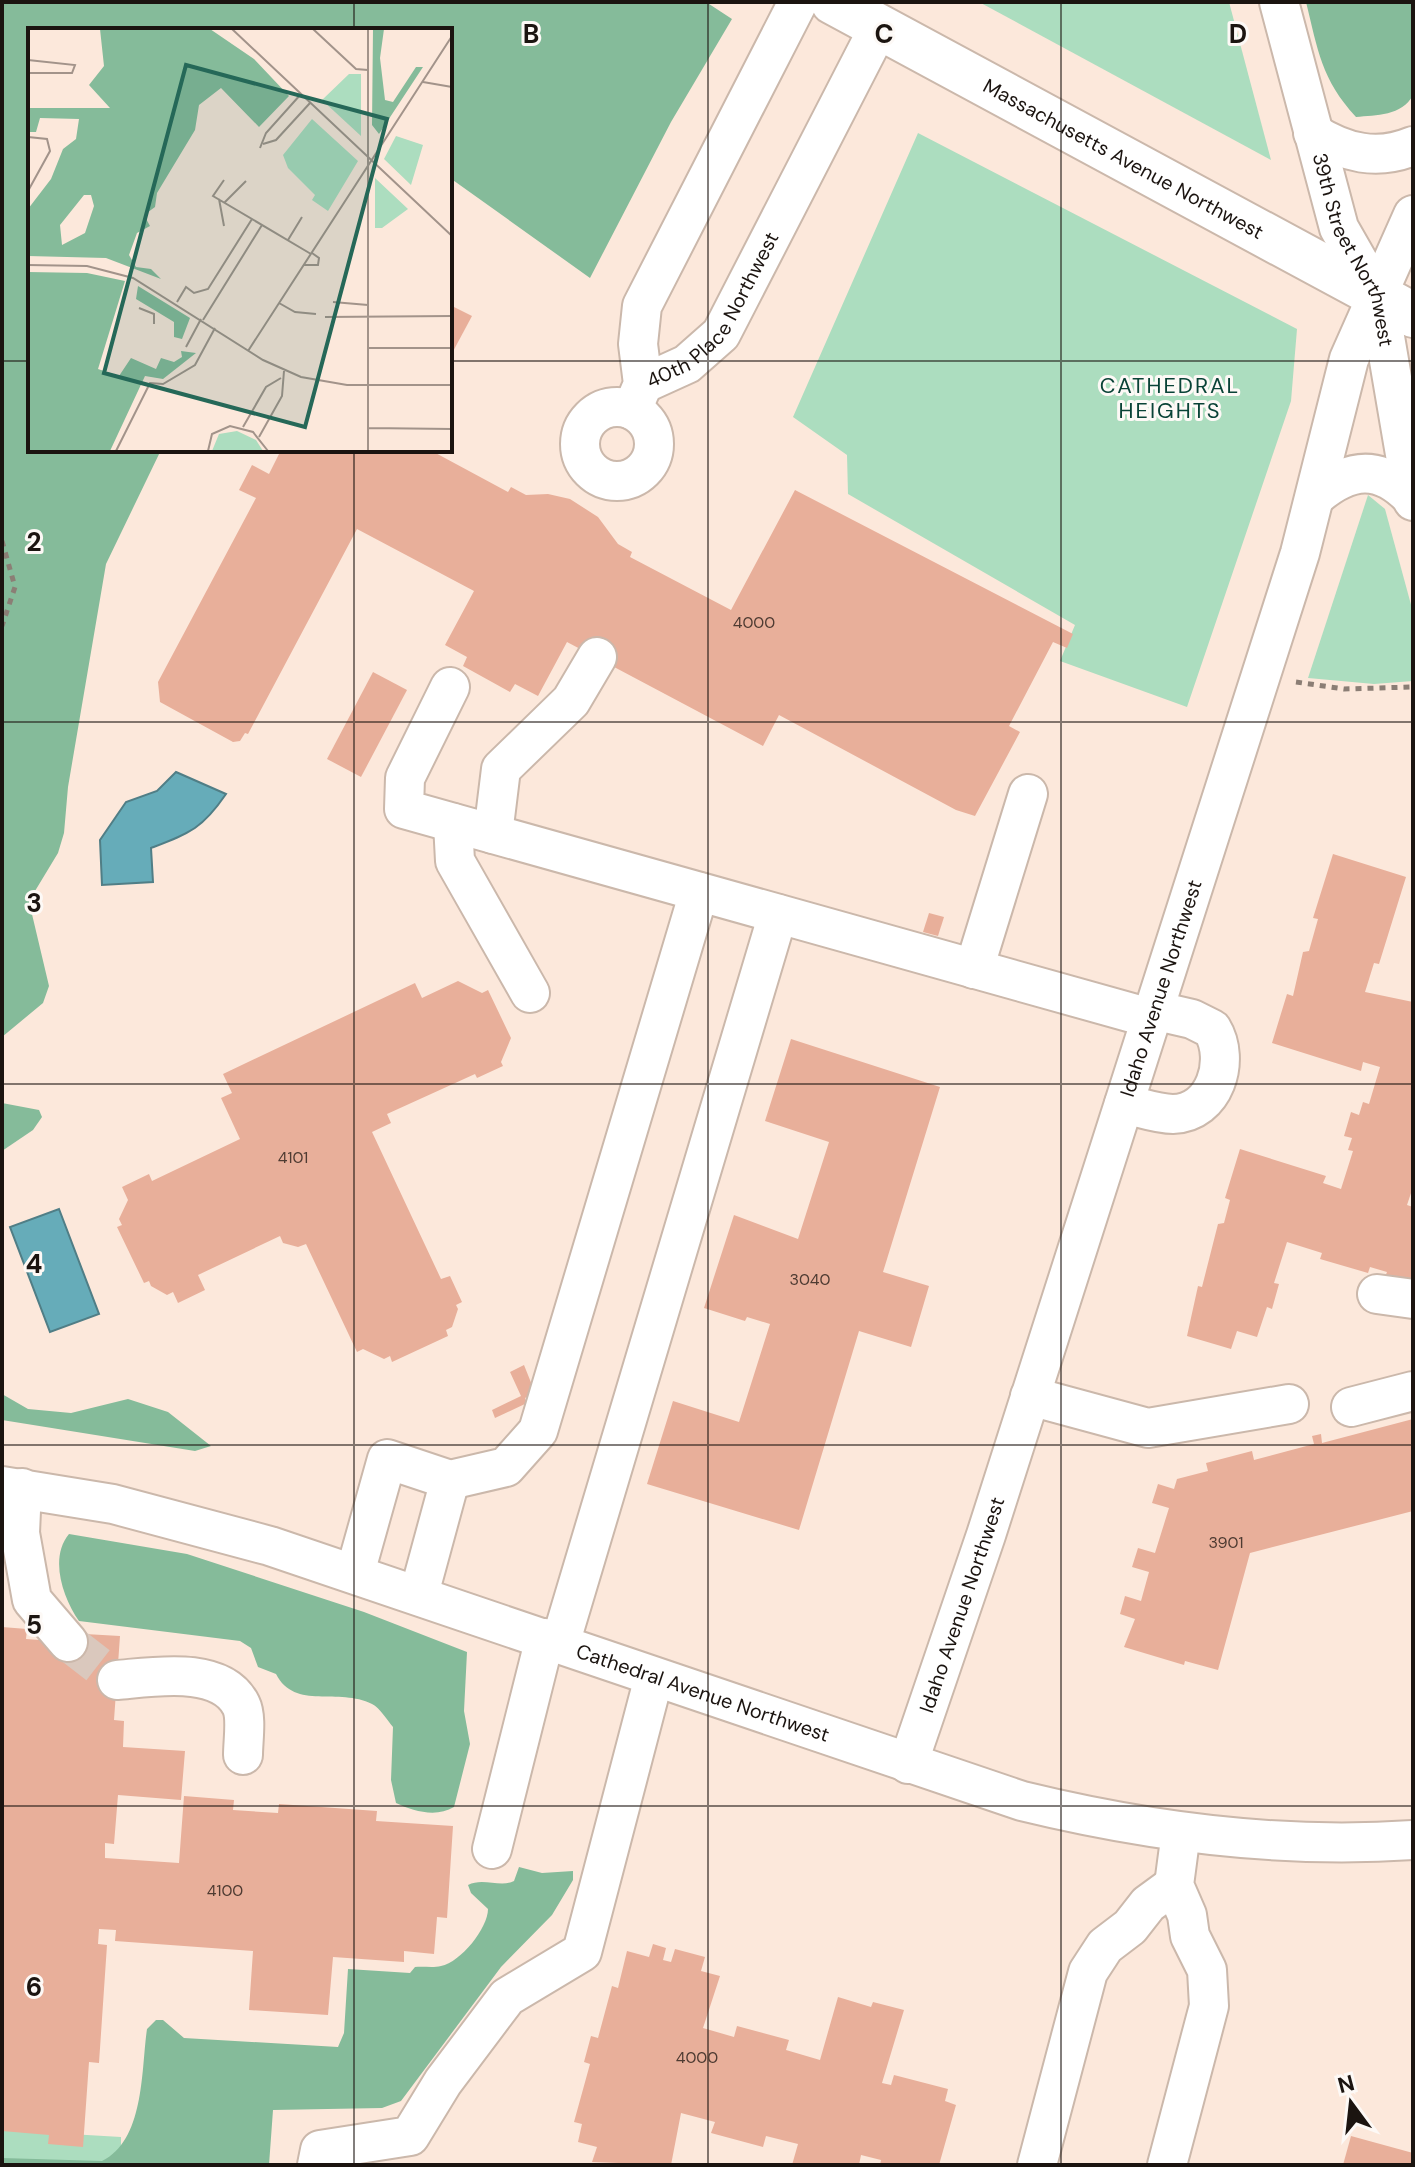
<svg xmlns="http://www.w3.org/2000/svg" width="1415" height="2167" viewBox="0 0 1415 2167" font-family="'DM Sans',sans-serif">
  <rect width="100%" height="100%" fill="#fce8db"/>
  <g fill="#acddbf">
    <polygon points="979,2 1229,2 1271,160"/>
    <polygon points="918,133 1297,329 1291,401 1187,707 1060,661 1075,625 848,494 847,455 793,417"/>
    <polygon points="1368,495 1385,509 1413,612 1413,681 1374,684 1308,678"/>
    <polygon points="2,2130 121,2137 121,2165 2,2165"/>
  </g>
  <g fill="#85bb9a">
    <polygon points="2,2 706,2 732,19 671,122 590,278 450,178 450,30 30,30 30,450 161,450 106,564 68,787 64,833 58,853 35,891 31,910 49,986 43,1003 2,1037"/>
    <path d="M1306,2h107v93c-11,21 -37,20 -57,22 -35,-38 -38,-67 -50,-115z"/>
    <polygon points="2,1103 39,1110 42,1117 33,1130 2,1151"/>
    <polygon points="2,1394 28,1409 71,1413 128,1399 168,1412 211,1446 195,1451 2,1420"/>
    <path d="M69,1534l118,20 177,58 103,40 -3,59 6,33 -16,63c-18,11 -41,4 -58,-4l-5,-23 2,-53c-6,-7 -13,-19 -21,-23 -33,-17 -77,7 -96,-30l-18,-7 -7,-19 -11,-7 -161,-20c-16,-23 -30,-63 -10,-87z"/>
    <path d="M519,1867l23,6 31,-2v9l-21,35 -51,52 -100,134 -19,7 -109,2 -4,55h-267v-7l100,3c43,-21 39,-91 45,-132l9,-9h7l21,18 154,9 6,-14 4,-64 62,4 5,-6c8,-1 18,1 26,-1 20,-4 47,-38 47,-57l-17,-16 -3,-8c15,-8 32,3 46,-4z"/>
  </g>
  <g fill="#66acb9" stroke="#507e86" stroke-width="2">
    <path d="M176,772l50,22c-24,35 -36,39 -75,54l2,34 -51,3 -2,-45 26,-38 31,-11z"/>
    <polygon points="59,1209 99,1314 50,1332 10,1227"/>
  </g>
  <g fill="#e8af9a">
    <polygon points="450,305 472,316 450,357"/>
    <polygon points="281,450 430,450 508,492 511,487 526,495 548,494 570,499 598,517 618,544 632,552 630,557 731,610 795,490 1073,634 1067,648 1053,642 1009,726 1020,732 975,816 956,810 779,715 763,746 567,642 538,696 515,684 510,692 463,666 467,657 445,645 474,591 357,529 248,734 245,733 240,741 233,742 160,702 158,682 256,498 239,490 252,465 269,474"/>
    <polygon points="373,672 407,690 361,777 327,759"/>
    <polygon points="1333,854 1406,877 1379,964 1374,963 1365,992 1413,1002 1413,1187 1407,1205 1413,1207 1413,1286 1385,1277 1387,1272 1370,1267 1368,1273 1320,1259 1322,1253 1287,1242 1274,1283 1279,1284 1272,1309 1267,1307 1257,1337 1237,1331 1231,1349 1187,1336 1198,1286 1202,1287 1218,1224 1224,1223 1230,1200 1225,1198 1240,1149 1326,1176 1323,1183 1341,1189 1353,1151 1348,1150 1352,1138 1344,1136 1349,1119 1351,1112 1359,1115 1363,1102 1369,1104 1380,1067 1363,1062 1361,1071 1272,1043 1287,994 1293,996 1303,952 1309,951 1318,919 1313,918"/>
    <polygon points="929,913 944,917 938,936 923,932"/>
    <polygon points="458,981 482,993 488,990 511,1038 501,1062 503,1066 477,1078 475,1074 387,1114 391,1123 372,1132 441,1279 450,1276 462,1302 456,1305 458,1309 452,1327 446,1330 448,1336 392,1362 390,1356 384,1359 363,1349 357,1352 306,1244 298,1247 283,1243 280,1236 198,1275 205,1290 178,1303 173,1292 167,1295 151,1286 149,1281 144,1283 117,1227 122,1225 119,1219 128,1200 122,1187 149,1174 152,1181 240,1139 221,1098 232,1093 223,1074 415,983 422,998"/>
    <polygon points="791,1039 940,1087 883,1272 929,1286 911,1347 859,1331 799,1530 647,1484 673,1401 739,1422 770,1324 747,1317 745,1321 704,1308 734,1215 798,1239 829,1142 765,1121"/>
    <polygon points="524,1365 532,1385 531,1395 525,1398 527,1403 495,1418 492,1410 521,1396 510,1372"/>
    <polygon points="1413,1419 1413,1511 1250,1553 1218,1670 1185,1661 1184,1665 1124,1647 1135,1619 1120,1614 1125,1596 1141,1601 1149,1572 1132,1567 1138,1548 1155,1553 1169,1508 1152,1503 1158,1484 1174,1489 1177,1479 1208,1471 1206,1463 1252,1451 1254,1460 1314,1444 1312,1436 1321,1434 1322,1443"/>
    <polygon points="2,1627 27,1629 26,1639 68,1642 84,1643 85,1634 120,1636 114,1720 124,1721 123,1747 185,1751 181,1800 118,1795 114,1844 105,1843 105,1858 179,1863 184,1796 234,1800 233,1810 278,1813 279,1804 377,1811 376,1821 453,1826 447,1918 437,1917 434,1954 404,1951 404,1962 333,1957 328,2015 249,2010 253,1951 115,1941 116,1930 99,1929 98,1944 107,1945 99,2063 89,2062 83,2147 48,2144 49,2135 2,2131"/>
    <polygon points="653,1944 666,1948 663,1960 671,1962 675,1949 705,1957 701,1971 720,1976 703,2028 734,2037 737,2026 789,2040 786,2050 820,2060 838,1997 871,2007 873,2002 904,2010 882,2083 891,2085 894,2075 948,2089 945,2101 956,2105 939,2165 880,2165 881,2160 861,2155 859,2165 792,2165 798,2144 766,2136 763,2147 711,2133 715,2122 681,2113 671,2165 592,2162 597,2147 578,2142 582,2124 574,2122 590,2064 584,2062 591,2036 598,2038 612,1986 618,1988 627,1951 649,1957"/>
    <polygon points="1351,2136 1413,2153 1413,2165 1343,2165"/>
  </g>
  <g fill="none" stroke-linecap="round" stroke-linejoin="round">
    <polyline stroke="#dac8bd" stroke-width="38" stroke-dasharray="38 19" stroke-linecap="butt" points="68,1642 117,1680"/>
    <defs>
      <g id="minor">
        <path id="s1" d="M1279,2l60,226 39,68 35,205"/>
        <path d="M1313,133c32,20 64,28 100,13"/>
        <path id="s2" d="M643,384l44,-20 34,-30 158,-307"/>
        <circle cx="617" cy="444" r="37"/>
        <polyline points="632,410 643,384 638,344 642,306 798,2"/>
        <path d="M1315,497c35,-30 65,-33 98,2"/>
        <polyline points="450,687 405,778 404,809 1150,1018"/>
        <polyline points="453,823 455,861 530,993"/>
        <polyline points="493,834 501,769 571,701 597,657"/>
        <polyline points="974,969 1028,794"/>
        <path d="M1124,1104c15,3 33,10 49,10 42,-1 58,-54 39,-85l-20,-10 -39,-9"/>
        <polyline points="1377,1294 1413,1299"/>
        <polyline points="1030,1396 1148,1428 1289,1404"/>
        <polyline points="1351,1407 1413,1391"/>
        <path id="s3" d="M2,1486l111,18 157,42 752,255c127,31 260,48 391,39"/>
        <polyline points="22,1488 20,1533 32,1600 68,1642"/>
        <polyline points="355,1573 387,1459 450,1480 506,1467 538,1431 699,892"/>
        <polyline points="419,1594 450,1480"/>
        <polyline points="560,1644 778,914"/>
        <path d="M117,1680c36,-3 104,-15 124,25 6,12 2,36 2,50"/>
        <path id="s4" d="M908,1764l78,-229 314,-982 49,-194 64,-144"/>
        <polyline points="492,1849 545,1638"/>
        <polyline points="317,2165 320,2150 410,2136 443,2082 507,1997 582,1952 654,1677"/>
        <polyline points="1037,2165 1088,1972 1105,1946 1130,1927 1148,1904 1174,1885"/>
        <polyline points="1167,2165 1209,2006 1207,1970 1190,1936 1187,1915 1174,1885 1181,1832"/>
      </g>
      <g id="major">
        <path id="s5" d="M833,2l580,313"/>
      </g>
    </defs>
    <use href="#minor" stroke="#cbb8ab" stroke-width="42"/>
    <use href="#major" stroke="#cbb8ab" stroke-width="48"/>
    <g stroke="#8b7e75" stroke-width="5" stroke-dasharray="6 6" stroke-linecap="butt">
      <polyline points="2,541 15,587 2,626"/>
      <polyline points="1296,682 1344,689 1412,687"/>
    </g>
    <use href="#minor" stroke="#fff" stroke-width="38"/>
    <use href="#major" stroke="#fff" stroke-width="44"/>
  </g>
  <path fill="none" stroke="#1b1410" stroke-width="2" stroke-opacity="0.55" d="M354,2v28M708,2v2163M1061,2v2163M2,361h28M450,361h963M354,450v1715M2,722h1411M2,1084h1411M2,1445h1411M2,1806h1411"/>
  <g text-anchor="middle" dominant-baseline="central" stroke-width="6" stroke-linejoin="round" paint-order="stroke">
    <g font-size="16" fill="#4e3b32">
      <text x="754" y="622">4000</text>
      <text x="293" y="1157">4101</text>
      <text x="810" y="1279">3040</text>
      <text x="1226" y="1542">3901</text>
      <text x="225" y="1890">4100</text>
      <text x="697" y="2057">4000</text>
    </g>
    <g font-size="20" fill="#1b1410" stroke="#fdf9f6">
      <text stroke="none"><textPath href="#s5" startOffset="330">Massachusetts Avenue Northwest</textPath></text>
      <text stroke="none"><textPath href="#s1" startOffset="260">39th Street Northwest</textPath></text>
      <text stroke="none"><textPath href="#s2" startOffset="106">40th Place Northwest</textPath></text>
      <text stroke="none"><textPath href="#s4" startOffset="816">Idaho Avenue Northwest</textPath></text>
      <text stroke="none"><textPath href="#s4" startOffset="168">Idaho Avenue Northwest</textPath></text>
      <text stroke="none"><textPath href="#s3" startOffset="732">Cathedral Avenue Northwest</textPath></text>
    </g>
    <g font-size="22" letter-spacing="2" fill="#094337" stroke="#fdf9f6">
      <text x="1170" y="385">CATHEDRAL<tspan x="1170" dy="25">HEIGHTS</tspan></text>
    </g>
  </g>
  <g transform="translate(28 28)">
    <rect width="424" height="424" fill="#fce8db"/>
    <path d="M321,46h12v62l-39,-36zM284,91l46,42 -30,50 -16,-11 3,-5 -27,-27 -5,-13zM368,108l27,9 -12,40 -27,-26zM347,150l33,31 -26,19h-7zM209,403l19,9 7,11h-51l7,-17z" fill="#acddbf"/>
    <path d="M72,1h110l44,30 35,37 -30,31 -38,-39 -22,17 -4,25 -38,63 -2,14 -11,8 6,11 -13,7 -8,22 7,12 15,2 10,10 -55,-21 -78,-2v-47l23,-30 12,-30 13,-10 3,-20 -39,-1 -4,14h-8v-24h82l-21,-23 15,-19zM56,167h7l3,11 -9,27 -23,12 -2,-20zM345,1h11l-4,29 5,42 8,2 23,-35h7l-44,67 -7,-9zM0,244l59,1 38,8 -27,88 21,7 12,-18 25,11 5,-11 13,4 8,-5 -1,-6 15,2 -33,26 -18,-3 -35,75h-82zM110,258l52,32 -8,21 -8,-2v-15l-38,-23z" fill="#85bb9a" fill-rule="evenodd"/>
    <path fill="none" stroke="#a2938a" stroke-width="2" d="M204,1l220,207M285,1l43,40 12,1M0,32l47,5 -3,8h-44M395,54l29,5M0,109l19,2 3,12 -22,40M235,116l13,-4 34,-37M232,120l6,-15 35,-39M196,152l-11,16 98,58M191,171l5,27M196,175l22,-22M260,212l14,-23M0,237l59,1 46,12 130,82 38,17 46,8h105M276,237h14l1,-7 -7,-5M149,274l9,-15 8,6 14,-4 44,-70M305,274l35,3M251,275l16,9 21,2M111,280l15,6v10M297,289l127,-1M175,292l59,-95M158,319l15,-28M339,320h85M220,323l204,-315M215,399l23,-40 15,-9M340,400l84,1M231,409l23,-41 2,-25M88,423l34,-68 13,1 32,-19 20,-37M180,423l4,-17 18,-8 23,6 15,19M340,423v-422"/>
    <path fill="#256858" fill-opacity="0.15" stroke="#256858" stroke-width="4" d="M158,37l201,54 -82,308 -201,-54z"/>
    <rect width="424" height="424" fill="none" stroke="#1b1410" stroke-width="4"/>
  </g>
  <g font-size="26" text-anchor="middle" font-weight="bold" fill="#1b1410" stroke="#fdf9f6" stroke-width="6" stroke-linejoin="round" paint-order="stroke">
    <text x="531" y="43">B</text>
    <text x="884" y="43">C</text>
    <text x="1238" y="43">D</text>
    <text x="34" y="551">2</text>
    <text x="34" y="912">3</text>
    <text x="34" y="1273">4</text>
    <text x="34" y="1634">5</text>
    <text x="34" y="1996">6</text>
  </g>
  <rect width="1415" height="2167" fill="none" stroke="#1b1410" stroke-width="8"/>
  <g transform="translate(1351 2103) rotate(345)" stroke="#fdf9f6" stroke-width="6" paint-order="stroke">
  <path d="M0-6L14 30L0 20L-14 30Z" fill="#1b1410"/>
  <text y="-12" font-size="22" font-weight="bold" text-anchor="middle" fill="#1b1410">N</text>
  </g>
</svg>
